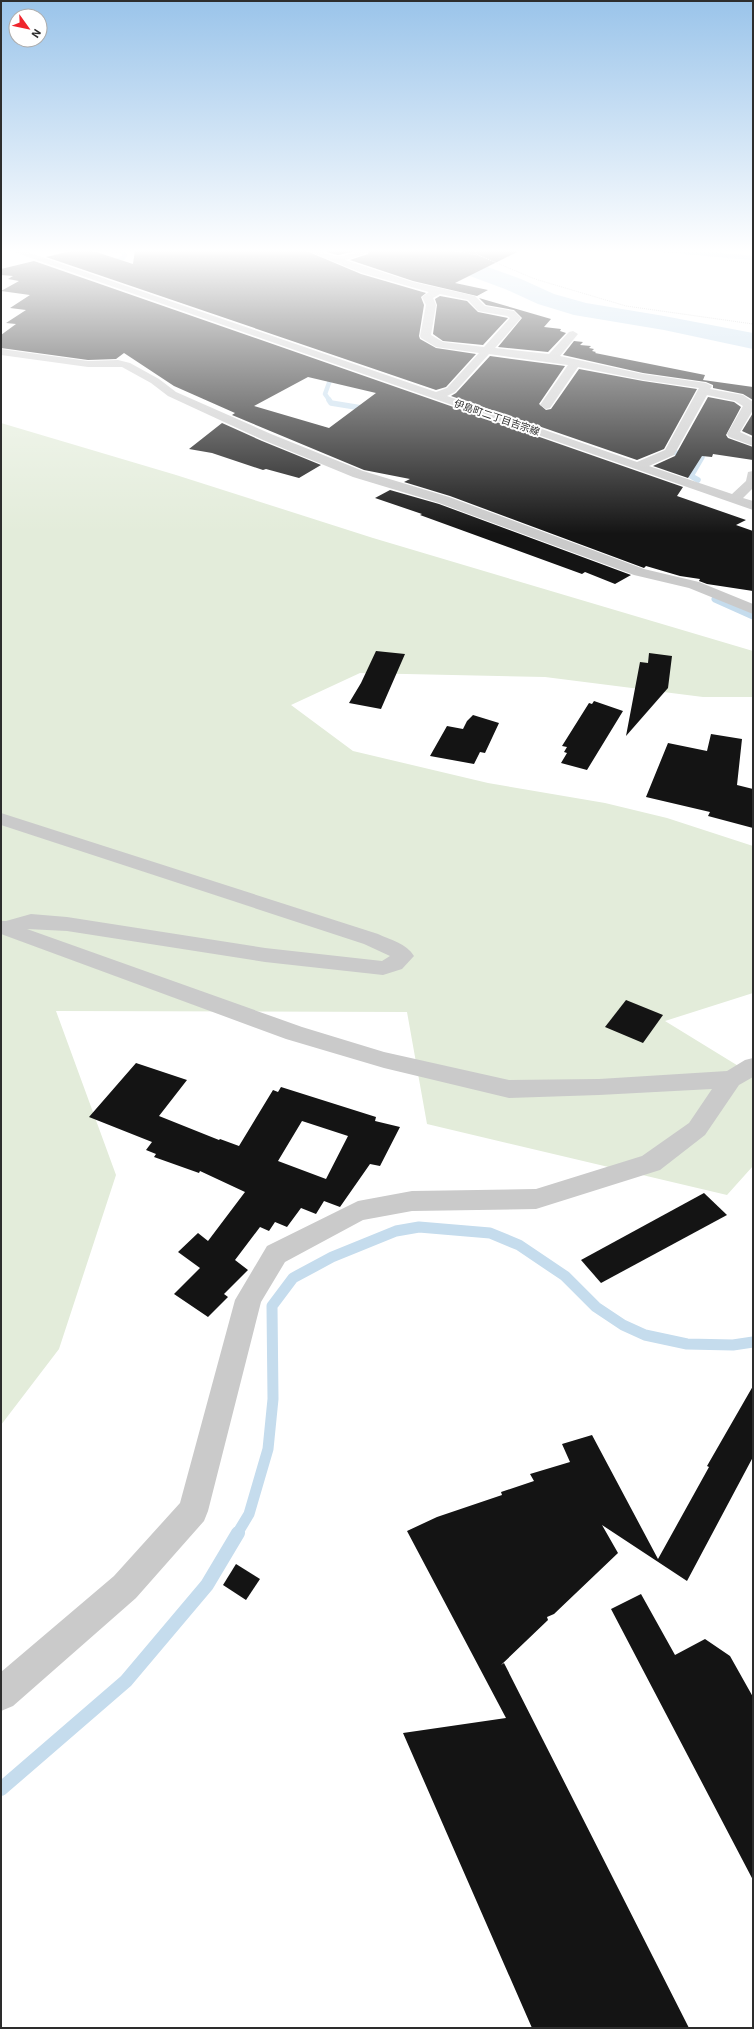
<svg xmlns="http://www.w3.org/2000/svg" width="754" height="2029" viewBox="0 0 754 2029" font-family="'Exo 2','Noto Sans JP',sans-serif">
  <rect width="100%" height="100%" fill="#fff"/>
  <polygon fill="#e3ecda" points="1,423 176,475 373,538 753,651 753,697 703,697 545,677 360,673 291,705 353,751 488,783 605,803 667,818 753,846 753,993 665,1021 753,1075 753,1166 727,1195 427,1124 407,1012 56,1011 116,1175 59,1349 1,1425"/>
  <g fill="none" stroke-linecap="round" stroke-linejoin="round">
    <g stroke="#c5dced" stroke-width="4.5">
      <polyline points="664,250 753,258"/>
      <polyline points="110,264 123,258 125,255 124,252 112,250"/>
      <polyline points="330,401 325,394 333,372"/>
    </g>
    <g stroke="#c5dced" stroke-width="5.5">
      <polyline points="329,400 331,403 368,409"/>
      <polyline points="676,453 702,457 691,476 698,480"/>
    </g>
    <polyline stroke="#c5dced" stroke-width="7" points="716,597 715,599 753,616"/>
    <polyline stroke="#c5dced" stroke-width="11" points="237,1534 249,1514 268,1449 273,1399 272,1306 293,1278 332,1257 396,1231 419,1227 490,1233 519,1245 565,1276 596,1307 623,1325 645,1335 687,1344 733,1345 753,1342"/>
    <polyline stroke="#c5dced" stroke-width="14" points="1,1789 126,1681 207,1585 238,1533"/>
    <polygon fill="#c5dced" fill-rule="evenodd" points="410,250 440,250 521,279 554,294 586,303 664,316 753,333 753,349 664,330 574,315 538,304 505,289 413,255"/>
  </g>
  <g fill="#141414" fill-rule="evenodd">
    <polygon points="75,250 90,250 133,264 135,250 304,250 361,274 426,293 421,297 424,305 419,336 420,339 436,348 476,354 446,387 436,390 46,257"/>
    <polygon points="319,250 361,250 338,255"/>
    <polygon points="370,250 521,250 455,283 488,290 477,296 413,281 350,260 368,254"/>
    <path d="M34,261l649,226 -6,9 69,24 -10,5 17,6v60l-46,-7 -8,-3 1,-2 -20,-3 -34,-10 -2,2 -194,-72 -46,-14 6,-3 -46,-9 -132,-55 3,-2 -61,-27 -50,-33 -8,6 -28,1 -87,-12v-13l15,-11 -10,-1 20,-13 -16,-2 20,-13 -29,-4 18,-10 -11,-2 5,-3 -12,-1v-6zM308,377l68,16 -47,35 -75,-22z"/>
    <polygon points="440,296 467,301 478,312 508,318 483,345 443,341 433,334 437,305 435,299"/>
    <polygon points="479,298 551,319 544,327 561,329 560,331 566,333 548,352 498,347 522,318 514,310 486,305"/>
    <polygon points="574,341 583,342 580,345 591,346 589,348 594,349 592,351 596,352 595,353 705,375 703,380 753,387 753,400 743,394 713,388 713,385 706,382 643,373 563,355"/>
    <polygon points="490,356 565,366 539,404 546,410 551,409 579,369 643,381 697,389 664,449 637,460 451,396 456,393"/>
    <polygon points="708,397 734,402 741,407 726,435 728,438 753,447 753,460 713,454 712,457 702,456 688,478 653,466 675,456"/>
    <polygon points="753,413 753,436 742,431"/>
    <polygon points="222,423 262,441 321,465 299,478 266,469 263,470 212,453 189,449"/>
    <polygon points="390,490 439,504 631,575 615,584 585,572 582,574 420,515 422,514 375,498"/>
    <polygon points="376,651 405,654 381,709 349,703 361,683"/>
    <polygon points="649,653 672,656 668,688 626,736 640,662 648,663"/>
    <polygon points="594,701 623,711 587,770 561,763 567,753 564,752 567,747 562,746 589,703 592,704"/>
    <polygon points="473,715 499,723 485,753 480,752 474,764 430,756 447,726 463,729 467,721"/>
    <polygon points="711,734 742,739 737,785 753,789 753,828 708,816 710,812 646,797 668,743 707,751"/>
    <polygon points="626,1000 663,1015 643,1043 605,1027"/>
    <path d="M136,1063l51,17 -28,36 60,24 1,-1 19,7 34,-56 5,2 3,-5 95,30 -1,4 25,6 -20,39 -10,-2 -30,43 -16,-6 -8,13 -15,-6 -14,19 -12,-5 -6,9 -9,-4 -25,33 13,10 -24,24 4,3 -20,20 -34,-23 26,-26 -22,-16 20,-19 10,8 37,-49 -45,-21 -1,2 -45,-16 2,-3 -10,-4 6,-8 -63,-25zM302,1121l46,15 -22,43 -48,-18z"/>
    <polygon points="704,1193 727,1215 601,1283 581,1260"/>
    <polygon points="753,1386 753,1457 687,1581 602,1525 618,1553 554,1614 547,1617 548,1620 501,1665 504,1663 689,2028 532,2028 403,1733 506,1718 407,1531 437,1517 502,1495 501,1492 534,1481 530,1474 570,1462 562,1444 592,1435 658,1559 709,1467 707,1466"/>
    <polygon points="236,1564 260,1579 246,1600 223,1585"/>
    <polygon points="641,1594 675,1655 705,1639 730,1656 753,1697 753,1880 611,1609"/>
  </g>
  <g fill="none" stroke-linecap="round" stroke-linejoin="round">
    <g stroke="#cacaca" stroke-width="1" stroke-dasharray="1 1" stroke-linecap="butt">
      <polyline points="451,250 477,255"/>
      <polyline points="477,250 475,252 478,255 535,279 626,306 753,324"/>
    </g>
    <g fill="#cacaca" fill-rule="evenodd">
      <path d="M8,250h13l415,142 11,-4 32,-35 -43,-6 -15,-9 -1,-2 6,-31 -4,-8 7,-5 -67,-19 -57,-23c12,-2 19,4 30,6 8,2 23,-6 34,-6l-1,3 -23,7 68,22 62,14 10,10 29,5 7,7 -26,30 54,6 20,-22 4,-1 5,3 -18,22 83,18 63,9 6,3 -2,3 33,6 10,7v8l-13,22 13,6v8l-24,-9 -2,-3 16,-28 -8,-5 -28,-6 -33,60 -25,11 83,28 14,-13 2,-9 5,-1v17l-10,10 10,3v9zM440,294l28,6 10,11 29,5 3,2 -26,29 -41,-5 -12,-7 5,-30 -3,-7zM489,354l79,11 -28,40 6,4 4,-1 28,-41 65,13 56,8 -34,62 -28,12 -190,-66 8,-4z"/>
      <polygon points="1,349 88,361 118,360 130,363 159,379 176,392 271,434 363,471 449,497 644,569 699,582 753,604 753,614 689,588 634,575 439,503 353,477 263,440 168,396 151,383 122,367 88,367 1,355"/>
      <path d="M1,813l377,121c13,6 28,9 36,22l-12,13 -19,6 -118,-13 -198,-31 -40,-2 275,98 82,25 125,28 90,-1 128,-8 18,-11 8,-2v19l-14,8 -34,50 -45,35 -124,39 -124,2 -49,9 -78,42 -24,40 -53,209 -4,10 -68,77 -123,108 -12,5v-39l113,-96 66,-73 55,-203 32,-54 91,-45 54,-10 124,-2 106,-33 47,-33 23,-34 -113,6 -90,3 -125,-30 -98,-29 -285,-105v-13h5l25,-7 36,3 198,31 117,13 8,-5 -26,-12 -363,-119z"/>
    </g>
  </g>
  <linearGradient id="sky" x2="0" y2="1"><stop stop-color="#9ac4ea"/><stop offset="0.47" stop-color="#fff"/><stop offset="1" stop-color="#fff" stop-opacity="0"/></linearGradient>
  <rect width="754" height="534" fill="url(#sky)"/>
  <g text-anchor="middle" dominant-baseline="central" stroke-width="4" stroke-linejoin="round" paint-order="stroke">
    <g font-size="10" fill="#2d2d2d" stroke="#fff">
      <text transform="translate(497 417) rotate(19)">伊島町二丁目吉宗線</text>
    </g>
  </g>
  <rect width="754" height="2029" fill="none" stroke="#2d2d2d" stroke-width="4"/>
  <g transform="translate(28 28) rotate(123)"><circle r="19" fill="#ffffff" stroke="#ababab"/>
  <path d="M0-3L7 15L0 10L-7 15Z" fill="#ef252d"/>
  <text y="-6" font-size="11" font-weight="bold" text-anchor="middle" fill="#2d2d2d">N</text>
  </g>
</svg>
